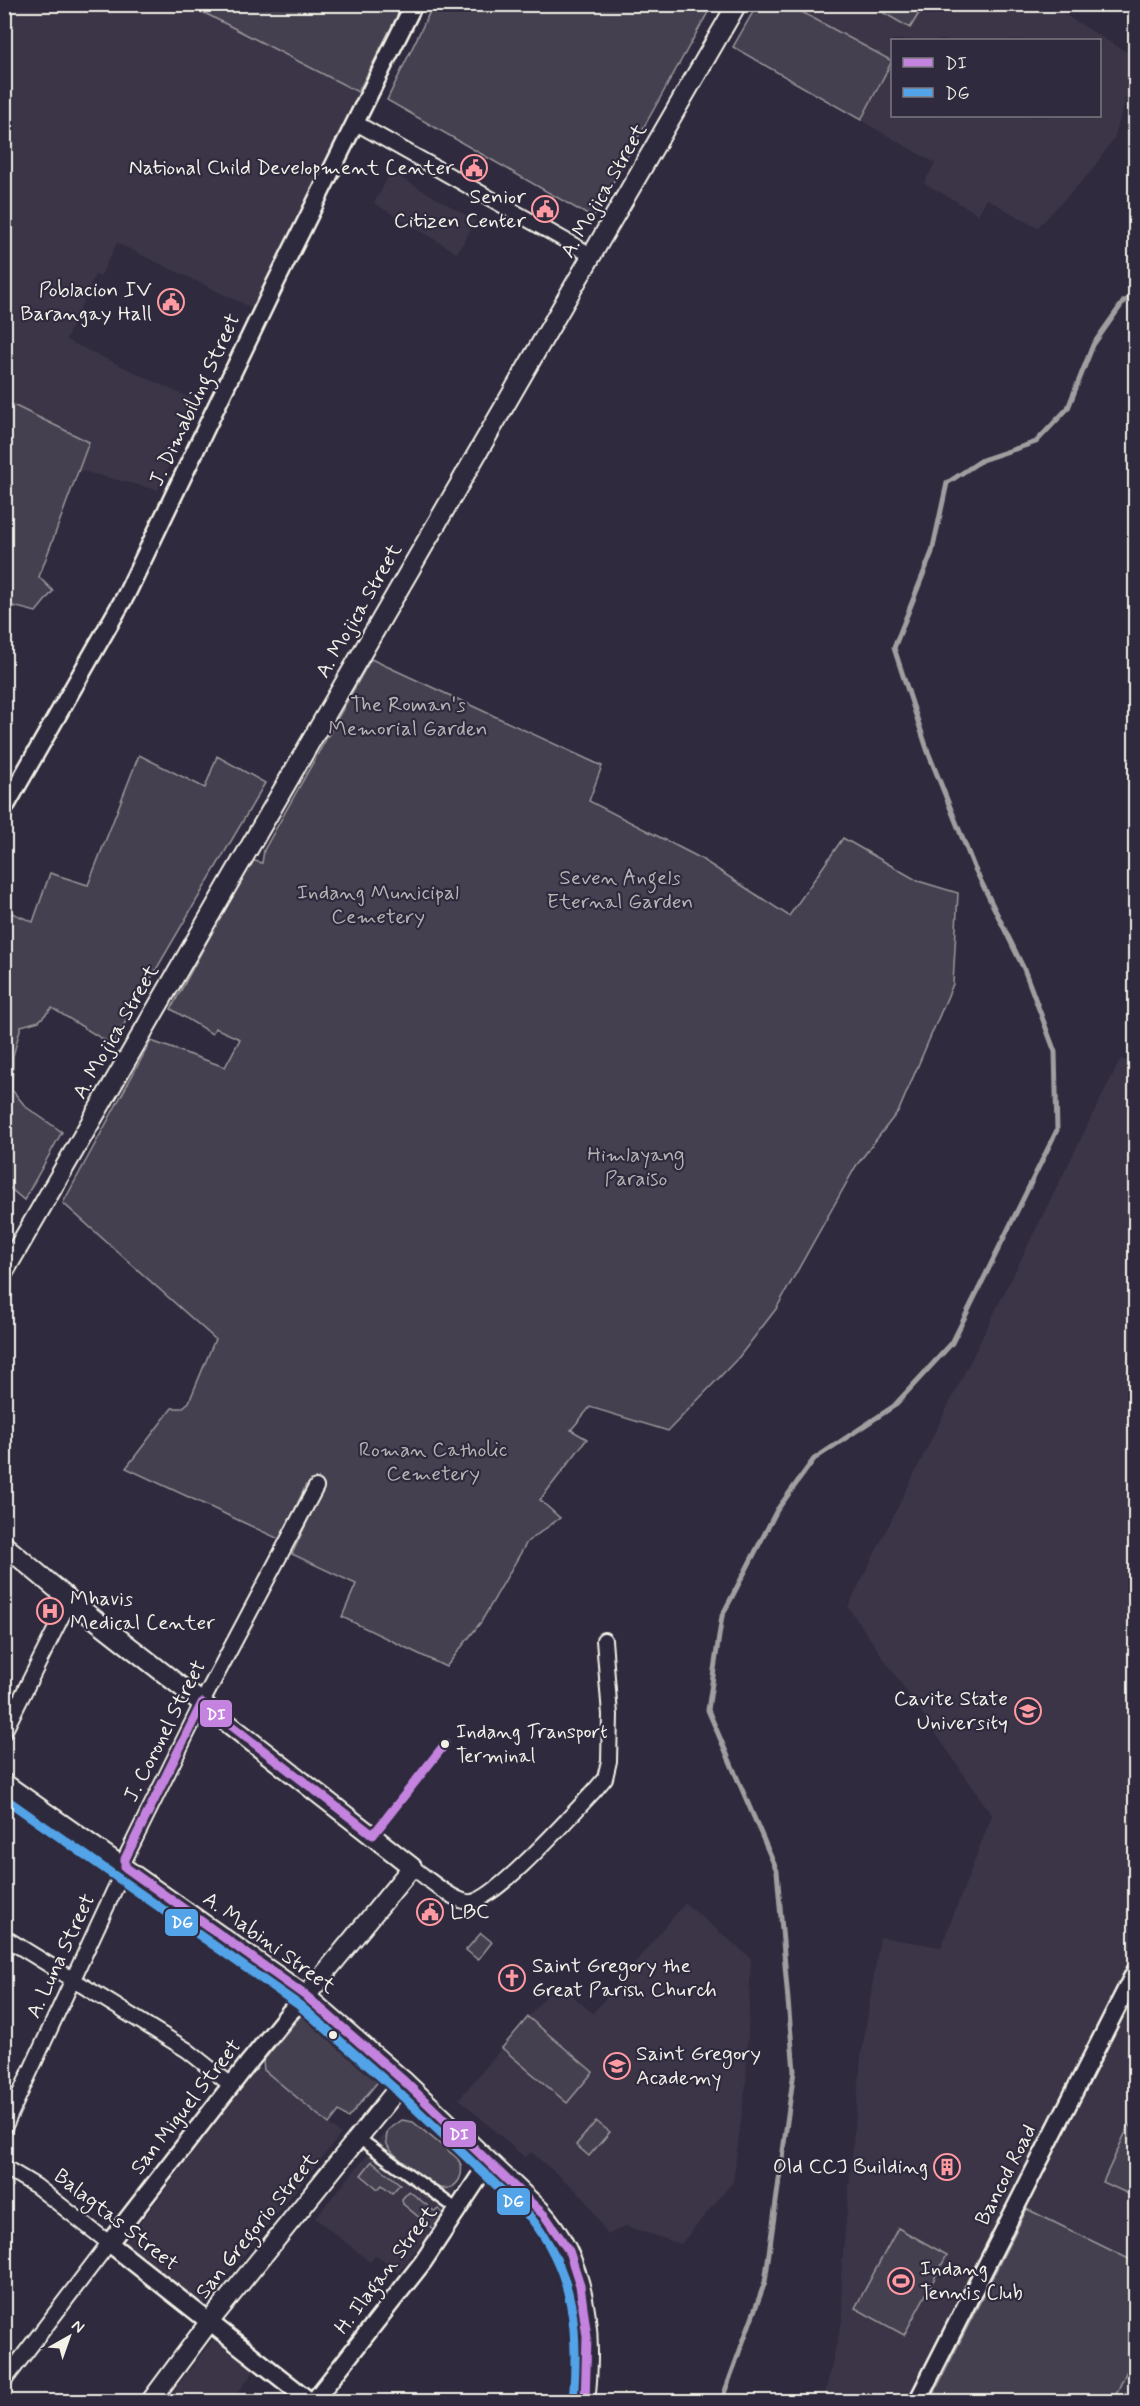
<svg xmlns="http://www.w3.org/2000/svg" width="1140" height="2406" viewBox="0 0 1140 2406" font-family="Mynerve,sans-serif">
  <rect width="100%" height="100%" fill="#2f2a3d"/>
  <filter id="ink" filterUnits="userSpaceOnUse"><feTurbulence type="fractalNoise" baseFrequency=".0167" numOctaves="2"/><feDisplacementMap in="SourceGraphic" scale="12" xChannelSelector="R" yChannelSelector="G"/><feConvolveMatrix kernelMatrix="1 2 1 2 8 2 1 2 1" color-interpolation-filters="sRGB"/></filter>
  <g filter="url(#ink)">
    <g fill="#3b3647" fill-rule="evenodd">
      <path d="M1047,4l88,53 1,8 -22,73 -24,35 -53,55 -50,-29 -9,15 -54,-31 11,-20 -202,-116 24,-42zM892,40h208v76h-208z"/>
      <polygon points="4,5 189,5 358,92 252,308 117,243 100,277 95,275 66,340 198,402 158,490 78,470 89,441 5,401"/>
      <polygon points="391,172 476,221 457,253 374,203"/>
      <polygon points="1121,1058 1136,1067 1135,2401 823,2402 843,2317 841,2274 861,2057 880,1937 941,1947 992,1815 848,1607"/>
      <polygon points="685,1903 751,1958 746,2084 733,2182 681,2244 625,2226 607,2235 585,2198 531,2152 525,2158 459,2099 557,1983 593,2013"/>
      <polygon points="259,2066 341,2134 203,2306 124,2244"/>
      <polygon points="402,2120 413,2122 457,2158 461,2162 462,2173 444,2215 398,2273 376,2255 370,2262 315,2218 392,2125"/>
      <polygon points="217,2334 258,2366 231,2401 165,2402"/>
    </g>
    <g fill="#454050" stroke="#9c989c" stroke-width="1.5">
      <polygon points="189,5 403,4 403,5 358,92"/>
      <polygon points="433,5 433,4 712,5 593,218 387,100"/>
      <polygon points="757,5 789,5 892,61 861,120 733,47"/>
      <polygon points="870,5 924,5 910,28"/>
      <polygon points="5,401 89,442 39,577 53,591 36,612 5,604"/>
      <polygon points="371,659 602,766 589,801 700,858 789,916 843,838 918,881 958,893 953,984 899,1110 856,1166 776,1309 739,1357 668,1431 590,1407 571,1430 587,1439 540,1500 560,1518 527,1542 481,1622 446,1667 342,1617 356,1584 292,1554 322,1490 306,1485 281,1540 126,1468 172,1408 182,1408 189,1402 215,1339 63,1203 151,1041 225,1067 240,1039 215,1028 212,1034 171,1009 251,860 262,863 264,850"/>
      <polygon points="139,755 205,788 217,756 265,783 112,1045 52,1008 39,1021 21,1026 13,1056 12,1090 26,1107 62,1132 24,1200 5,1184 5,910 33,922 50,873 88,885"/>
      <polygon points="481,1933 492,1942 478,1960 466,1950"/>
      <polygon points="302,2014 380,2079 348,2118 339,2111 329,2124 264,2070 263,2061"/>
      <polygon points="528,2017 593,2072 567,2103 502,2048"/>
      <path d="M402,2120l11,2 44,36c11,13 1,34 -17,30 -9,-2 -46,-32 -51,-40 -4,-6 -3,-11 -1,-18z"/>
      <polygon points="596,2121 610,2132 589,2156 576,2145"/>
      <polygon points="1129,2125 1135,2129 1135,2197 1103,2182"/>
      <polygon points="372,2161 400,2184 392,2193 382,2185 378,2189 361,2175"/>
      <polygon points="409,2191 434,2211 439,2209 444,2215 433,2229 403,2204 402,2199"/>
      <polygon points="1027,2209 1135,2262 1135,2353 1113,2401 935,2401 931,2399"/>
      <polygon points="898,2228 947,2255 904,2335 855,2308"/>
    </g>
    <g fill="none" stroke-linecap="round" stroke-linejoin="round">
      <polyline stroke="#a19ea0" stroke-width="5" points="721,2402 765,2282 794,2071 777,1871 708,1710 722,1616 777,1510 814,1459 894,1406 952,1343 1057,1130 1055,1052 1024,969 974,867 928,752 894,648 932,552 947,483 982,460 1036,442 1068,408 1093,345 1124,301 1136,296"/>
      <defs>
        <polyline id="pedestrian" points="357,2137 458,2210"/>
        <g id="minor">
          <polyline points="356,123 593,256"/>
          <polyline points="4,1732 70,1600"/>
          <path d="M412,1867c14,10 38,32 55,35 24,4 108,-91 128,-112l10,-12 4,-17 1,-46 -6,-75"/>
          <polyline points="4,1937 187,2050 231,2085"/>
          <polyline points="4,2128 125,1867 125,1859 206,1695 316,1487"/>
          <polyline points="4,2167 36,2186 109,2243 4,2381"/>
        </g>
        <g id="tertiary">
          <polyline points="4,809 126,595 275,284 414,4"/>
          <polyline points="306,1996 289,2013 250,2061 109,2243 311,2402"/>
          <polyline points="313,2402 423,2262 489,2162"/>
          <polyline points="917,2402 1136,1970"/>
        </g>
        <g id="secondary">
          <polyline points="4,1272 737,4"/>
          <polyline points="4,1545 70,1600 412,1867 306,1996"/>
          <path d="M4,1783l302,213 98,85 136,129c47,51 53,125 45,192"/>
          <polyline points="150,2402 210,2321 404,2081"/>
        </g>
      </defs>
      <use href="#pedestrian" stroke="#f4f1e8" stroke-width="15"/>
      <use href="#minor" stroke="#f4f1e8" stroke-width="18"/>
      <use href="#tertiary" stroke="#f4f1e8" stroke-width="21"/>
      <use href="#secondary" stroke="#f4f1e8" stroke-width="22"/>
      <use href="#pedestrian" stroke="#2f2a3d" stroke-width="10"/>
      <use href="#minor" stroke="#2f2a3d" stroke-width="14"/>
      <use href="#tertiary" stroke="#2f2a3d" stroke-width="16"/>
      <use href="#secondary" stroke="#2f2a3d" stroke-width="18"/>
      <defs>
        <polyline id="bus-1" points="445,1744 373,1835 202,1703 125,1859 125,1867 306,1996 404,2081 545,2216 569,2251 580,2285 587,2337 585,2402"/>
        <path id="bus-2" d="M4,1798l295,207 97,85 135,128c44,56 48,114 42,183"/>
      </defs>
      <use href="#bus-1" stroke="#2f2a3d" stroke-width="14"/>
      <use href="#bus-2" stroke="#2f2a3d" stroke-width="14"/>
      <use href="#bus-1" stroke="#c483df" stroke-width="9"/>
      <use href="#bus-2" stroke="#53a3e8" stroke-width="9"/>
    </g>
  </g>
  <defs>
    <symbol id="civic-ring" viewBox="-11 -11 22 22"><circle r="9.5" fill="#2f2a3d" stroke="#ff9aa2" stroke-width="1.5"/><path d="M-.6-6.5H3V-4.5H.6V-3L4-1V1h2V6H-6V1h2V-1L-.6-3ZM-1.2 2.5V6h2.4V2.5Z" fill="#ff9aa2"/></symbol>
    <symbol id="hospital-ring" viewBox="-11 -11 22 22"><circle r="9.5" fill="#2f2a3d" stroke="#ff9aa2" stroke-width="1.5"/><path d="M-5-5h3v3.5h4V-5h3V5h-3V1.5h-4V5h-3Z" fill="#ff9aa2"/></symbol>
    <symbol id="university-ring" viewBox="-11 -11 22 22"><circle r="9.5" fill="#2f2a3d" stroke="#ff9aa2" stroke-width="1.5"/><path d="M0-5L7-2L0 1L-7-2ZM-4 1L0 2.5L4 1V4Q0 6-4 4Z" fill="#ff9aa2"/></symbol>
    <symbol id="church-ring" viewBox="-11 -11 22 22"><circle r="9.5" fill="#2f2a3d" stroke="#ff9aa2" stroke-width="1.5"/><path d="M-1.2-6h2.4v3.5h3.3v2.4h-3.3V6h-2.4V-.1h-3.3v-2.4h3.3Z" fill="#ff9aa2"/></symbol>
    <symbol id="school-ring" viewBox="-11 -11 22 22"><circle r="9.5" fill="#2f2a3d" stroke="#ff9aa2" stroke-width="1.5"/><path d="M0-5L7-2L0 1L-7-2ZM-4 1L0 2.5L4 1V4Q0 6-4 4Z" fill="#ff9aa2"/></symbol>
    <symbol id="building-ring" viewBox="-11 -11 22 22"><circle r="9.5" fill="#2f2a3d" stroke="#ff9aa2" stroke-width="1.5"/><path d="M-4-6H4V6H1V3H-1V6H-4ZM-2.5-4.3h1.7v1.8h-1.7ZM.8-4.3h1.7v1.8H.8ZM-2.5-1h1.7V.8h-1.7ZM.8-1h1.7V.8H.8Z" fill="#ff9aa2"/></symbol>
    <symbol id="stadium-ring" viewBox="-11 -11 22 22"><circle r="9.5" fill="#2f2a3d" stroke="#ff9aa2" stroke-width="1.5"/><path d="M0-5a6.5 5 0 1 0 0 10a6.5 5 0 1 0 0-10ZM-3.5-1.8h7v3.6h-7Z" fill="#ff9aa2"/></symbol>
  </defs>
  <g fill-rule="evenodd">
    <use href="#civic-ring" x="459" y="153" width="30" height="30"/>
    <use href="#civic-ring" x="530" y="194" width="30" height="30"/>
    <use href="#civic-ring" x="156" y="287" width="30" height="30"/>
    <use href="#hospital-ring" x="35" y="1596" width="30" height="30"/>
    <use href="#university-ring" x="1013" y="1696" width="30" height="30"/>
    <use href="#civic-ring" x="415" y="1897" width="30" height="30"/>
    <use href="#church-ring" x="497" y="1963" width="30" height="30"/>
    <use href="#school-ring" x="602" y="2051" width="30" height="30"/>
    <use href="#building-ring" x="932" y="2152" width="30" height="30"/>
    <use href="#stadium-ring" x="886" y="2266" width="30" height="30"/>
  </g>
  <g fill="#f4f1e8" stroke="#2f2a3d" stroke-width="2">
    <circle cx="445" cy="1744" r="5"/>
    <circle cx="333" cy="2035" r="5"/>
  </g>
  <g text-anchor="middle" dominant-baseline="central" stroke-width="4.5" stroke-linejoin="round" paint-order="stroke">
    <g font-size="20" fill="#f4f1e8" stroke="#2f2a3d" text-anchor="start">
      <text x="456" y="1732">Indang Transport<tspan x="456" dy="24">Terminal</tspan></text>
    </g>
    <g font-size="21" fill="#f4f1e8" stroke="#2f2a3d" text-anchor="end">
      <text x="454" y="168">National Child Development Center</text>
      <text x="526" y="197">Senior<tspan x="526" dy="24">Citizen Center</tspan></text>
      <text x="152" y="290">Poblacion IV<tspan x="152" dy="24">Barangay Hall</tspan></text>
      <text x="70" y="1599" text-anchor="start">Mhavis<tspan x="70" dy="24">Medical Center</tspan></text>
      <text x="1008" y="1699">Cavite State<tspan x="1008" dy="24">University</tspan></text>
      <text x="450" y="1912" text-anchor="start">LBC</text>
      <text x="532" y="1966" text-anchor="start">Saint Gregory the<tspan x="532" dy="24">Great Parish Church</tspan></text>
      <text x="636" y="2054" text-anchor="start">Saint Gregory<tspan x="636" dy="24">Academy</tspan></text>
      <text x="928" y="2167">Old CCJ Building</text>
      <text x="920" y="2269" text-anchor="start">Indang<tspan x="920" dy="24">Tennis Club</tspan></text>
    </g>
    <g font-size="21" fill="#f4f1e8" stroke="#2f2a3d">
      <text transform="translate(604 191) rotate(-60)">A. Mojica Street</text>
      <text transform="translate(195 400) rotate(-65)">J. Dimabiling Street</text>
      <text transform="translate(359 611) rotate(-60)">A. Mojica Street</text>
      <text transform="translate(116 1032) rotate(-60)">A. Mojica Street</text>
      <text transform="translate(165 1731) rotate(-63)">J. Coronel Street</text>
      <text transform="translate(269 1943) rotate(36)">A. Mabini Street</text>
      <text transform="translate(61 1956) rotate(-65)">A. Luna Street</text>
      <text transform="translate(186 2107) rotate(-52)">San Miguel Street</text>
      <text transform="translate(1006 2175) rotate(-63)">Bancod Road</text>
      <text transform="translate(116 2220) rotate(38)">Balagtas Street</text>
      <text transform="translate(257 2226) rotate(-51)">San Gregorio Street</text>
      <text transform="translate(386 2270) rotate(-53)">H. Ilagan Street</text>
    </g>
    <g font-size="21" fill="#b7b3b3" stroke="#2f2a3d">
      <text x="408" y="705">The Roman's<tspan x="408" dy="24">Memorial Garden</tspan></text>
      <text x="620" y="878">Seven Angels<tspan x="620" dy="24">Eternal Garden</tspan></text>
      <text x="378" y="893">Indang Municipal<tspan x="378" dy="24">Cemetery</tspan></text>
      <text x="636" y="1155">Himlayang<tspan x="636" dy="24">Paraiso</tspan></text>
      <text x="433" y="1450">Roman Catholic<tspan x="433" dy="24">Cemetery</tspan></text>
    </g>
  </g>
  <g stroke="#2f2a3d" stroke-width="2">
    <rect x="199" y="1699" width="34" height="29" rx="6" fill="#c483df"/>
    <rect x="164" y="1908" width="35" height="29" rx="6" fill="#53a3e8"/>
    <rect x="442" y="2120" width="35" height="28" rx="6" fill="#c483df"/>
    <rect x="496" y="2187" width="35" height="29" rx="6" fill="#53a3e8"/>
  </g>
  <g font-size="16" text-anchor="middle" font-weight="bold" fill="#fff">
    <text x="216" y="1720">DI</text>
    <text x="182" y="1928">DG</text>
    <text x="459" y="2140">DI</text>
    <text x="513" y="2207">DG</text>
  </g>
  <rect width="1140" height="2406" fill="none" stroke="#2f2a3d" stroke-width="24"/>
  <rect x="12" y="12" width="1116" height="2382" fill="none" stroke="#f4f1e8" stroke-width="2" filter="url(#ink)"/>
  <rect x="891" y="39" width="210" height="78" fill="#2f2a3d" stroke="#7e7a81" stroke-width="1.5"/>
  <rect x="903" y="58" width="30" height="9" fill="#c483df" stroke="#7e7a81" stroke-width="1.5"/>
  <text x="945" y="69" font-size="18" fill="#f4f1e8">DI</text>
  <rect x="903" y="88" width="30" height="9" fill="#53a3e8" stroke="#7e7a81" stroke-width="1.5"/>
  <text x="945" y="99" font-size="18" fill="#f4f1e8">DG</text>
  <g transform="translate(69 2337) rotate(40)" stroke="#2f2a3d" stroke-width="4.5" paint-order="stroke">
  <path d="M0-4.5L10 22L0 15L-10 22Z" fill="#f4f1e8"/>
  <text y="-9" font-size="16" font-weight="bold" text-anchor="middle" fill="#f4f1e8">N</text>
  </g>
</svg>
